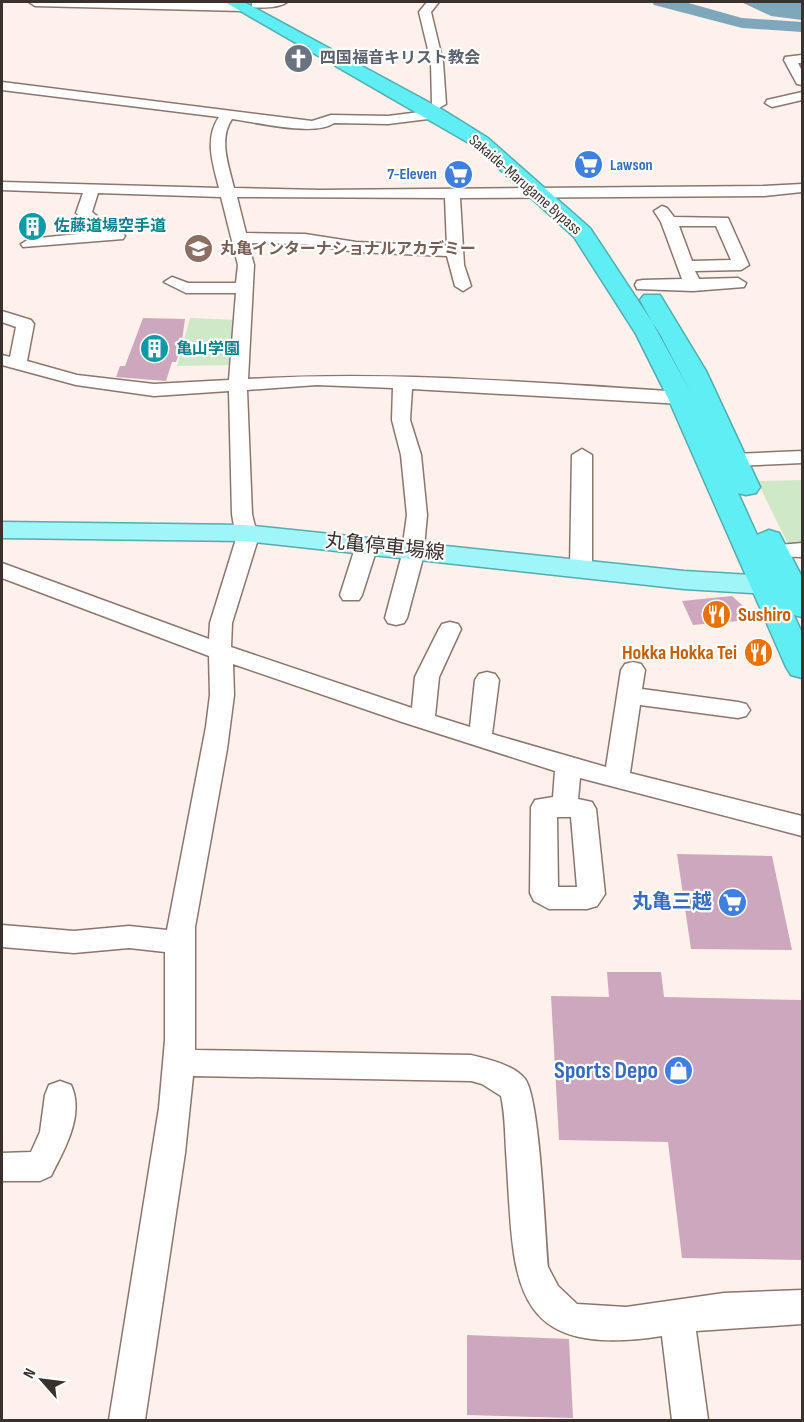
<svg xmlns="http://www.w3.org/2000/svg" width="804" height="1422" viewBox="0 0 804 1422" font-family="'Sofia Sans Condensed','Noto Sans JP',sans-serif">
  <rect width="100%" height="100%" fill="#fef0ea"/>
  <g fill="#cee8c8">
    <polygon points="190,318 238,320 234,365 177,366"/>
    <polygon points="802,480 802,547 789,546 757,481"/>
  </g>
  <polygon fill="#7ea7bc" points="741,2 802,2 802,20 771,16"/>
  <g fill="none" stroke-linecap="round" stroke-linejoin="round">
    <g fill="#7ea7bc" fill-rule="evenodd">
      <polygon points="130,2 232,2 224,7 138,7"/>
      <polygon points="652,2 685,2 742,18 802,22 802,32 742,28 654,5"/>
    </g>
  </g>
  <g fill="#cda7be">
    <polygon points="143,318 185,319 181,348 176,362 172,362 166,381 116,377 120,366 125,366"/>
    <polygon points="732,596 742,605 749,620 693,625 682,601"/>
    <polygon points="677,854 772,856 792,950 691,949"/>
    <polygon points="607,972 661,972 664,997 802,1000 802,1260 682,1258 668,1142 559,1140 551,996 609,997"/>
    <polygon points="467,1335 569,1339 573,1418 467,1415"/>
  </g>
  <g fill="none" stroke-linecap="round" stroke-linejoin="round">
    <defs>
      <g id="minor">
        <polygon points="29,2 243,3 249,7 243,11 35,6"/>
        <path d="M252,2h35c-8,6 -25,6 -35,5z"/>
        <polygon points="427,2 439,2 431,12 443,62 446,104 439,108 432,104 431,62 419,12"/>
        <polygon points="802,55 802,63 798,63 802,71 802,85 797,84 784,60 785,57"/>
        <path d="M2,82l310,39 19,-6 57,1 48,-6 7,4 -7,4 -48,6 -54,-1c-19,14 -78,-1 -102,-4 -14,21 -3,47 2,69l86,2 444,-4 38,-2v8l-38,4 -304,2 4,67 7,21 -8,5 -8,-5 -8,-30 -91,-4 -51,-8 -57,-1 6,22 -6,114c150,-9 302,5 452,14l9,6 -9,6 -288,-16 -2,31 11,35 6,60 -4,43 -16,60 -3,5 -8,2 -8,-2 -3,-5 16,-60 6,-43 -6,-60 -9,-35 1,-32 -76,-3 -70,5 5,124 6,25 -26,84 -1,24 181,61 3,-31 24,-48 3,-5 8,-2 8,2 3,5 -22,48 -4,39 35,11 5,-47 4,-6 8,-2 8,2 4,6 -7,54 114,33 15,-97 4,-6 8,-2 8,2 4,6 -3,19 96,13 8,2 4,6 -4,6 -8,2 -98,-13 -10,68 172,43v20l-222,-58 -2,21 14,3 4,7 9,85 -8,12 -10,3h-38l-15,-8 -4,-8 1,-86 4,-7 18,-3 2,-26 -153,-49 -169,-58 1,31 -7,54 -32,178v123l276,5c17,4 43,10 54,24 15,19 20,157 23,188l10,19 19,18 49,3 98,-14 78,-3v34l-106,7 12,89h-36l-10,-84c-160,25 -147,-62 -156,-185 -1,-19 -1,-37 -5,-55l-19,-12 -11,-3 -278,-5 -8,77 -40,267h-36l50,-312 6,-68v-88l-36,-4 -55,5 -72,-6v-22l72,6 55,-5 38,4 39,-203 4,-32 -1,-39 -207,-78v-15l207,76 1,-16 26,-84 -4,-25 -3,-123 -75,5 -78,-11 -74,-20v-10l8,2 6,-30 -14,-5v-11l29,9 3,4 -7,37 50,14 77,9 75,-4 7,-87h-50l-22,-11 8,-5 16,6h48l2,-18 -17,-68 -123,-4 -6,19c10,9 25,14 33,24l-2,3 -100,8 -2,-3 8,-5 68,-7 -21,-19 7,-20 -81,-3v-8l217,6c-6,-24 -15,-49 0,-71l-217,-27zM237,197l208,1 2,48 -91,-4 -51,-8 -59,-1zM557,817h14l6,70h-19z"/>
        <polygon points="802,92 802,100 772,107 765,103 767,100"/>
        <path d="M662,206l5,2 7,9 54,1 21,47 -8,5 -46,1 4,8 39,-1 8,5 -2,4 -51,4 -56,-2 -2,-4 2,-4 6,-1 39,-1 -21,-57 -7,-11zM679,226h37l15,34 -39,1z"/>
        <polygon points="582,449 592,455 592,569 589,574 573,574 570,569 572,455"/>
        <polygon points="802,451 802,463 734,466 724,460 734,454"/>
        <polygon points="367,539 374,540 378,545 362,595 359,600 343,600 340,595 356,545 360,540"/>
        <polygon points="802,543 802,557 767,556 764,551 767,546"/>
        <path d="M60,1081l11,4c14,30 -7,65 -20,91l-11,5h-38v-28l29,-1 9,-20 5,-37 4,-10z"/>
      </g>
      <polygon id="major" points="2,522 244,525 684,571 802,578 802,596 684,589 244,541 2,538"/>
      <polygon id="highway" points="225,2 244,2 443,110 488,138 590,228 660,334 691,393 640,300 644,295 660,295 706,371 760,487 756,493 746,495 738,493 757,535 769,530 779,533 802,577 802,617 794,615 802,633 802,678 791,675 786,667 668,398 636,334 574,237 474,146"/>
    </defs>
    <use href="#minor" stroke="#8b766e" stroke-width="3"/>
    <use href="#major" stroke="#53acaf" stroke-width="3"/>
    <use href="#highway" stroke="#53acaf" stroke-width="3"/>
    <use href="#minor" fill="#fff" fill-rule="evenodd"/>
    <use href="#major" fill="#a0f5f9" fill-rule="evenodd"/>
    <use href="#highway" fill="#60eef5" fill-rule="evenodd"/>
  </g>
  <defs>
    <symbol id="church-disc" viewBox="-11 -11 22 22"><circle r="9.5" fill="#6b7280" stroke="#fff"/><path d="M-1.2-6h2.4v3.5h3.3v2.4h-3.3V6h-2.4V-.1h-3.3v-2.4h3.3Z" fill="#fff"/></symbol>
    <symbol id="supermarket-disc" viewBox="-11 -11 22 22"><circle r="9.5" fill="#3f7fe0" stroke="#fff"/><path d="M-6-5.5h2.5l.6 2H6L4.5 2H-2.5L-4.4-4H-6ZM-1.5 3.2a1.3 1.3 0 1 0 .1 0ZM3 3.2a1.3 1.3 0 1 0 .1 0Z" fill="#fff"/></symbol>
    <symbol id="building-disc" viewBox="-11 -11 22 22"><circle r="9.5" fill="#0f9aa8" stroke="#fff"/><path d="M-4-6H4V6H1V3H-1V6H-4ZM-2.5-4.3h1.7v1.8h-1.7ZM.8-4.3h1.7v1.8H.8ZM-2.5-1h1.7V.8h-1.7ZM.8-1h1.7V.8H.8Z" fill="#fff"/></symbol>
    <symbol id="school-disc" viewBox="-11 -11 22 22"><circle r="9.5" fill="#8d6e63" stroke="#fff"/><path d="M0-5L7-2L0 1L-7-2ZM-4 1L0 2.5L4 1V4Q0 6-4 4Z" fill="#fff"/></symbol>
    <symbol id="restaurant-disc" viewBox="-11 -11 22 22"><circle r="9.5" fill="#e8710a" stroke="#fff"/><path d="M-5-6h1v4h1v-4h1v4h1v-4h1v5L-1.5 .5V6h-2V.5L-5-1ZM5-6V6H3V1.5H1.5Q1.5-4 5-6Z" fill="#fff"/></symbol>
    <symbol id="shop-disc" viewBox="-11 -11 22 22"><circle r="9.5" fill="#3f7fe0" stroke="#fff"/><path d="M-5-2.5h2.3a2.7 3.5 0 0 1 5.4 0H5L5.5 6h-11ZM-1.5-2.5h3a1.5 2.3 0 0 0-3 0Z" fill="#fff"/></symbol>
  </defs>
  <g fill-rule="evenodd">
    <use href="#church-disc" x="282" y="42" width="33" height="33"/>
    <use href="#supermarket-disc" x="572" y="148" width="33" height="33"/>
    <use href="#supermarket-disc" x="442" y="158" width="33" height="33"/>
    <use href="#building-disc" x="16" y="210" width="33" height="33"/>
    <use href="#school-disc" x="182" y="232" width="33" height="33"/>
    <use href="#building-disc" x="138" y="332" width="33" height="33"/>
    <use href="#restaurant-disc" x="700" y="598" width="33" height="33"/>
    <use href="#restaurant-disc" x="742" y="636" width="33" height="33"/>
    <use href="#supermarket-disc" x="716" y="886" width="33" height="33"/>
    <use href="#shop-disc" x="662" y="1054" width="33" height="33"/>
  </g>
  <g text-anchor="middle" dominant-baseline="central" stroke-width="4.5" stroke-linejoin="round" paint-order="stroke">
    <g font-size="16" font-weight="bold" fill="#5b616d" stroke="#fff" text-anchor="start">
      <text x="320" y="58">四国福音キリスト教会</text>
    </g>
    <g font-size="16" font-weight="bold" fill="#366cbe" stroke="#fff" text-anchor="start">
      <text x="610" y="165">Lawson</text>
      <text x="437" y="174" text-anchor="end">7-Eleven</text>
    </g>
    <g font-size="16" fill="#3a312d" stroke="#fff">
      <text transform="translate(525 185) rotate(41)">Sakaide-Marugame Bypass</text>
    </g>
    <g font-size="16" font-weight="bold" fill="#0d838f" stroke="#fff" text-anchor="start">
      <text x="54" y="226">佐藤道場空手道</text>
      <text x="176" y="349">亀山学園</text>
    </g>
    <g font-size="16" font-weight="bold" fill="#785e54" stroke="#fff" text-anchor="start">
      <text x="220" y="249">丸亀インターナショナルアカデミー</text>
    </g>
    <g font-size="20" fill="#3a312d" stroke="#fff">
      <text transform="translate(385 547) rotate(6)">丸亀停車場線</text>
    </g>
    <g font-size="20" font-weight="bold" fill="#c56008" stroke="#fff" text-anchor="start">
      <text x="738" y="615">Sushiro</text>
      <text x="737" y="653" text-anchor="end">Hokka Hokka Tei</text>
    </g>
    <g font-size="20" font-weight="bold" fill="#366cbe" stroke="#fff" text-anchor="end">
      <text x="712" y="902">丸亀三越</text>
    </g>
    <g font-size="24" font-weight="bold" fill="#366cbe" stroke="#fff" text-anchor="end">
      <text x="658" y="1070">Sports Depo</text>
    </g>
  </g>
  <rect width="804" height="1422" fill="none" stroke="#3a312d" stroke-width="6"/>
  <g transform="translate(42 1380) rotate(298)" stroke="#ffffff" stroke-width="4.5" paint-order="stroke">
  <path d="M0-4.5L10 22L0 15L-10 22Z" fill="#3a312d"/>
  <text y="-9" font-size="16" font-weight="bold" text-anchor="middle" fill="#3a312d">N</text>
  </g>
</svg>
